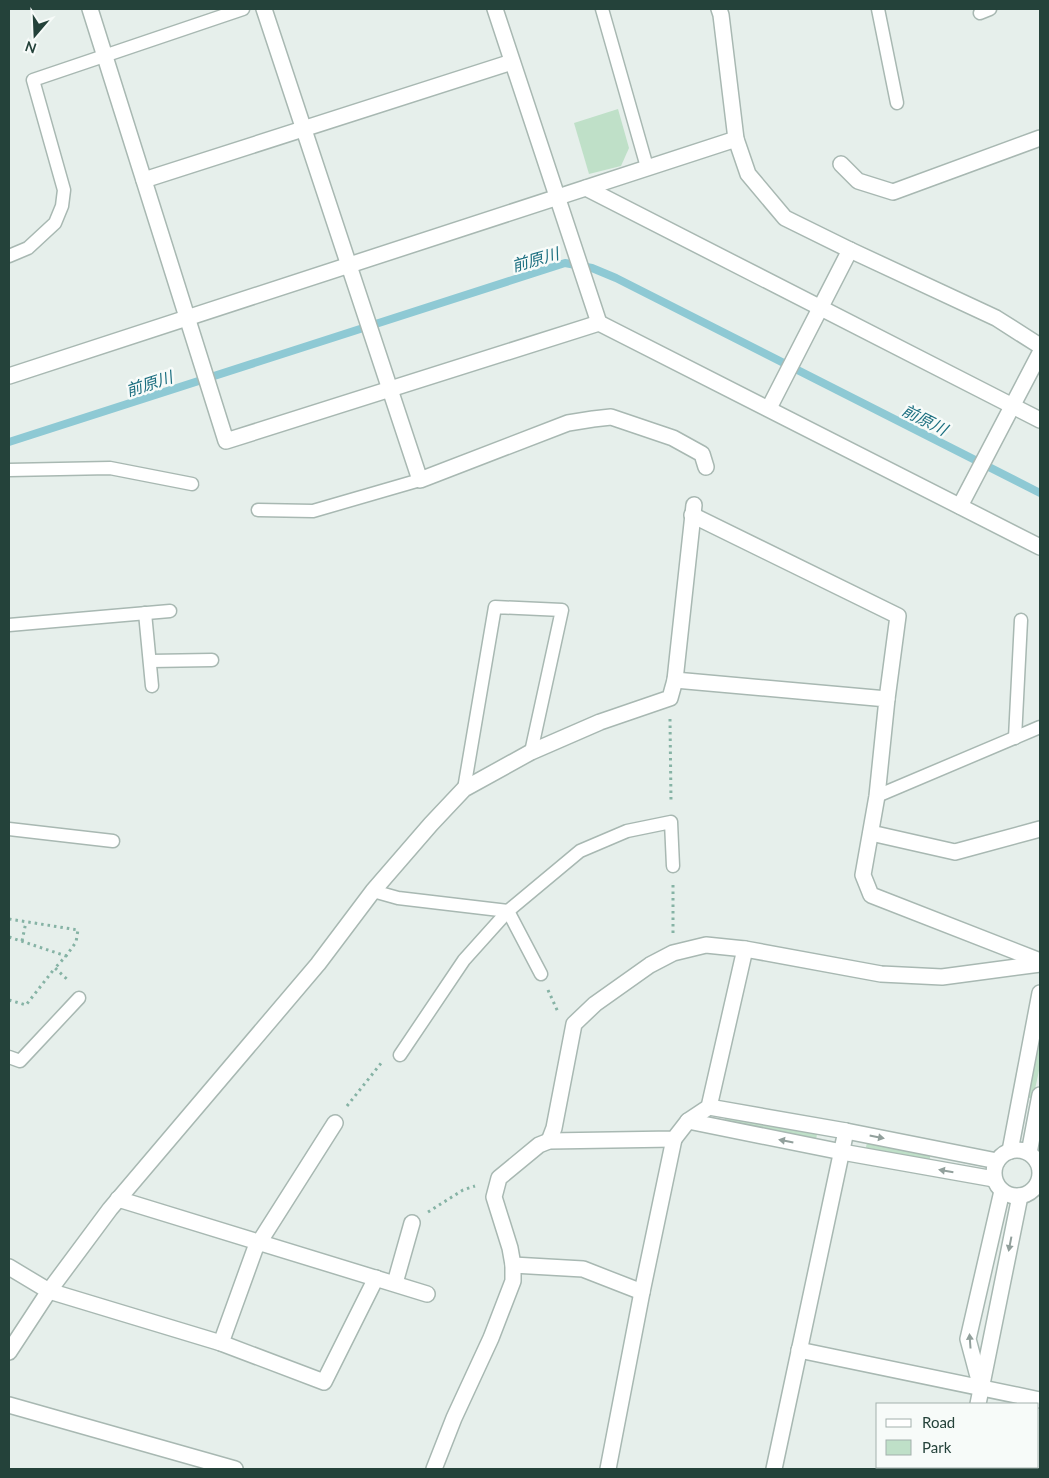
<svg xmlns="http://www.w3.org/2000/svg" width="1049" height="1478" viewBox="0 0 1049 1478" font-family="Lato,'Noto Sans JP',sans-serif">
  <rect width="100%" height="100%" fill="#e6efeb"/>
  <g fill="#bfe0c8">
    <polygon points="618,109 629,148 621,166 589,174 574,123"/>
    <polygon points="1040,1027 1040,1066 1034,1094 1032,1098 1028,1098 1027,1094"/>
    <polygon points="727,1117 814,1133 817,1134 816,1140 725,1122 725,1118"/>
    <polygon points="871,1142 930,1155 930,1158 929,1161 868,1151 866,1147 867,1143"/>
  </g>
  <g fill="none" stroke-linecap="round" stroke-linejoin="round">
    <polyline stroke="#8ec9d4" stroke-width="8" points="9,442 565,263 592,268 616,278 1040,493"/>
    <defs>
      <g id="lane">
        <polyline points="602,9 647,167"/>
        <polyline points="878,9 897,103"/>
        <polyline points="980,13 990,9"/>
        <polyline points="9,256 28,248 55,223 62,206 64,190 33,80 243,9"/>
        <polyline points="9,470 110,468 192,484"/>
        <polyline points="258,510 313,511 420,480"/>
        <polyline points="145,613 152,686"/>
        <polyline points="9,625 170,611"/>
        <polyline points="150,661 212,660"/>
        <polyline points="1015,738 1021,620"/>
        <polyline points="464,789 495,607 562,610 531,752"/>
        <polyline points="877,796 1040,727"/>
        <polyline points="9,829 113,841"/>
        <polyline points="373,891 398,898 508,911 541,974"/>
        <polyline points="400,1055 464,960 508,911 580,851 627,831 671,822 673,866"/>
        <polyline points="9,1057 20,1061 79,998"/>
      </g>
      <g id="street">
        <polyline points="90,9 226,441 599,323 1040,547"/>
        <polyline points="264,9 420,480 568,423 593,419 611,417 673,438 702,454 706,467"/>
        <polyline points="495,9 599,323"/>
        <polyline points="719,9 721,15 736,139 748,174 785,218 850,250 996,318 1040,346"/>
        <polyline points="841,164 858,181 893,192 1040,138"/>
        <polyline points="144,180 512,62"/>
        <polyline points="586,188 1040,420"/>
        <polyline points="9,376 736,139"/>
        <polyline points="769,408 850,250"/>
        <polyline points="960,506 1040,353"/>
        <polyline points="692,515 898,616 887,699"/>
        <polyline points="675,680 887,699 877,796 863,875 871,895 1040,961"/>
        <polyline points="871,833 955,852 1040,829"/>
        <polyline points="709,1107 846,1131 997,1161"/>
        <polyline points="688,1121 842,1152 994,1179"/>
        <polyline points="549,1141 554,1128 574,1024 595,1004 650,965 673,953 706,945 745,949 881,974 942,977 1040,964"/>
        <circle cx="1017" cy="1173" r="23"/>
        <polyline points="1010,1151 1040,993"/>
        <polyline points="1029,1153 1040,1095"/>
        <polyline points="118,1199 427,1294"/>
        <polyline points="513,1265 583,1269 642,1292"/>
        <polyline points="9,1267 49,1291 221,1343 324,1382 376,1278"/>
        <polyline points="395,1283 412,1223"/>
        <polyline points="221,1343 255,1249 335,1123"/>
        <polyline points="799,1350 1040,1400"/>
        <polyline points="9,1352 49,1291 110,1209 318,964 373,891 431,824 464,789 531,752 600,722 670,698 675,680 694,505"/>
        <polyline points="980,1384 968,1339 1002,1191"/>
        <polyline points="978,1404 1020,1196"/>
        <polyline points="9,1405 235,1469"/>
        <polyline points="434,1469 454,1418 491,1338 513,1281 513,1265 510,1248 494,1197 499,1178 539,1145 549,1141 674,1139 688,1121 709,1107 745,949"/>
        <polyline points="608,1469 642,1292 674,1139"/>
        <polyline points="774,1469 846,1131"/>
        <polyline points="965,1469 965,1467"/>
      </g>
    </defs>
    <use href="#lane" stroke="#a8b8b2" stroke-width="15"/>
    <use href="#street" stroke="#a8b8b2" stroke-width="18"/>
    <g stroke="#86b3a5" stroke-width="3" stroke-dasharray="2.5 4" stroke-linecap="butt">
      <polyline points="670,719 671,802"/>
      <polyline points="9,919 78,930 76,942 66,956"/>
      <polyline points="673,933 673,884"/>
      <polyline points="9,937 66,956 55,968"/>
      <polyline points="22,941 26,922"/>
      <polyline points="548,990 558,1012"/>
      <polyline points="9,1000 26,1005 55,968 69,981"/>
      <polyline points="347,1106 382,1062"/>
      <polyline points="428,1212 463,1190 475,1186"/>
    </g>
    <use href="#lane" stroke="#fff" stroke-width="12"/>
    <use href="#street" stroke="#fff" stroke-width="15"/>
  </g>
  <defs><path id="oneway-solid" d="M-6-.8H1V-3.2L6.5 0L1 3.2V.8H-6Z" transform="scale(1.25)"/></defs>
  <g fill="#92a09c">
    <use href="#oneway-solid" transform="translate(877 1137) rotate(11)"/>
    <use href="#oneway-solid" transform="translate(786 1141) rotate(-169)"/>
    <use href="#oneway-solid" transform="translate(946 1171) rotate(-170)"/>
    <use href="#oneway-solid" transform="translate(1010 1244) rotate(101)"/>
    <use href="#oneway-solid" transform="translate(970 1341) rotate(-94)"/>
  </g>
  <g text-anchor="middle" dominant-baseline="central" stroke-width="5" stroke-linejoin="round" paint-order="stroke">
    <g font-size="16" font-style="italic" fill="#1c6f80" stroke="#f7fbf9">
      <text transform="translate(535 259) rotate(-16)">前原川</text>
      <text transform="translate(149 383) rotate(-18)">前原川</text>
      <text transform="translate(925 419) rotate(27)">前原川</text>
    </g>
  </g>
  <rect width="1049" height="1478" fill="none" stroke="#24423a" stroke-width="20"/>
  <rect x="876" y="1403" width="162" height="65" fill="#f7fbf9" stroke="#a3b1ad"/>
  <rect x="886" y="1419" width="25" height="8" fill="#ffffff" stroke="#a3b1ad"/>
  <text x="922" y="1428" font-size="15" fill="#24423a">Road</text>
  <rect x="886" y="1440" width="25" height="15" fill="#bfe0c8" stroke="#a3b1ad"/>
  <text x="922" y="1453" font-size="15" fill="#24423a">Park</text>
  <g transform="translate(35 35) rotate(199)" stroke="#f7fbf9" stroke-width="4" paint-order="stroke">
  <path d="M0-4L9 19L0 12L-9 19Z" fill="#24423a"/>
  <text y="-8" font-size="14" font-weight="bold" text-anchor="middle" fill="#24423a">N</text>
  </g>
</svg>
